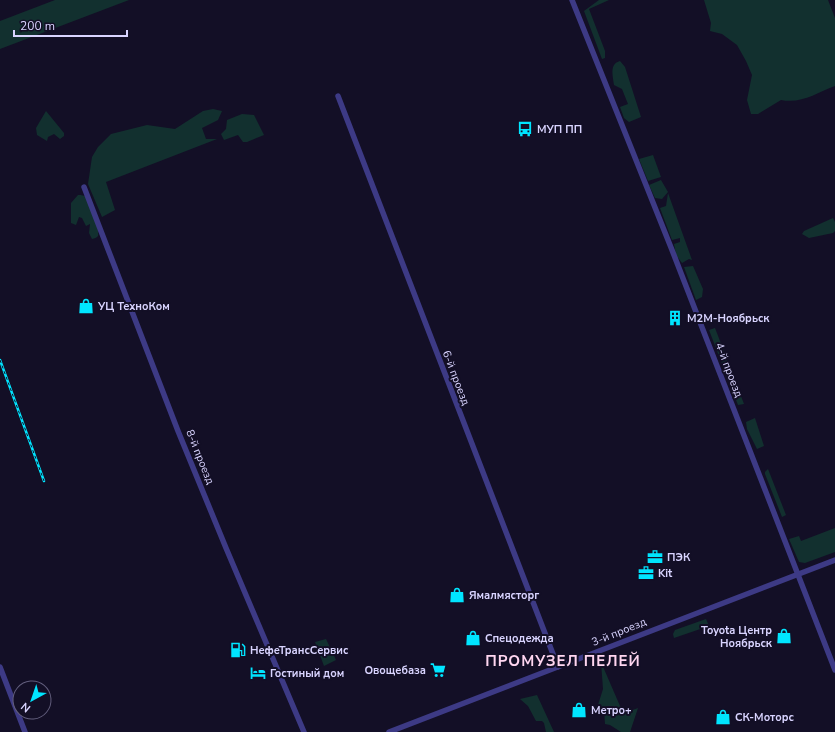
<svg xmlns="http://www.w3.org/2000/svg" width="835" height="732" viewBox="0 0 835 732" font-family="'Nunito Sans',sans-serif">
  <rect width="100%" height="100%" fill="#130f26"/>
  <g fill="#12302f">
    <polygon points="55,0 129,0 0,49 0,21"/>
    <polygon points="599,0 609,0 589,9 605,51 605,58 602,59 584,11"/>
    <path d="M704,0h124l7,18v68c-19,7 -33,18 -54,14l-23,14h-7l-4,-14 5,-25 -6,-14 -9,-16 -15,-11 -12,-3 1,-8z"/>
    <path d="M620,61l5,6 16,50 -12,5 -5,-4 -4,-11 8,-3 -6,-15 -8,-4c-1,-9 -5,-21 6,-24z"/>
    <polygon points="213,109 222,111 218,120 202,128 206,139 217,139 106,182 115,210 102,217 88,184 92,157 98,147 111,134 147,125 175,129 203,111"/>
    <polygon points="46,111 64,133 64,136 60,139 54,134 48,137 47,141 37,135 36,128"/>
    <polygon points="242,114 254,115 264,135 247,142 243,142 238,135 224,140 221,134 226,129 227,120"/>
    <polygon points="653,155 661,177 648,181 639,159"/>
    <polygon points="661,180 668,192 662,199 655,198 649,185"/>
    <polygon points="668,193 692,260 689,259 682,263 676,255 674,244 680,242 680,238 672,240 660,208 666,206"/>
    <path d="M78,195c3,0 7,0 9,3 4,4 13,32 11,38 -2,2 -3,2 -6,3l-3,-6 1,-9 -4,2 -4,-8 -3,-1 -3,8 -5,-2v-20z"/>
    <polygon points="833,218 835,222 835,231 833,233 809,238 802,234 804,231"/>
    <polygon points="693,266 703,289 702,297 696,300 684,267"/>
    <polygon points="715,328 744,404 738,405 709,330"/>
    <polygon points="755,418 764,446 757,449 747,429 746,422"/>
    <polygon points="768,469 786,515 782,517 765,474 765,472"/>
    <polygon points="835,528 835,552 805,563 799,562 789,539 799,536 801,541"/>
    <polygon points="706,619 709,626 674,638 673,634 675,630"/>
    <polygon points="326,639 336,660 324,666 315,642"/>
    <polygon points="601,662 620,706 630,711 638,708 630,732 621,732 610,725 605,724 604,710 598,705 603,689"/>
    <polygon points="537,695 554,732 546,732 544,723 542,721 536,721 528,706 520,699"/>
  </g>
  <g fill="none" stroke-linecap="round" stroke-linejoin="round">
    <g stroke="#3d3a85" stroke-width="5.5">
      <polyline points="572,0 672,250 835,670"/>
      <polyline points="338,96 558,667"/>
      <polyline points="84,187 178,431 226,548 304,732"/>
      <polyline points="0,667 25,732"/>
      <polyline points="389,732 835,560"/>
    </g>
    <defs>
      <polyline id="rail" points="0,360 44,481"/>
    </defs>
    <use href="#rail" stroke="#00e5ff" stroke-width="2.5"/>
    <use href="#rail" stroke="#130f26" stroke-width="1" stroke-dasharray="3" stroke-linecap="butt"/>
  </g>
  <defs>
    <symbol id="bus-bare" viewBox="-9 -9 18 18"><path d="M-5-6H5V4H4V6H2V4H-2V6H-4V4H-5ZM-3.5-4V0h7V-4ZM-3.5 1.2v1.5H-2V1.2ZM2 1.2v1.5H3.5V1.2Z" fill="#00e5ff" stroke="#130f26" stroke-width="2.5" paint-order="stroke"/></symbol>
    <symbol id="shop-bare" viewBox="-9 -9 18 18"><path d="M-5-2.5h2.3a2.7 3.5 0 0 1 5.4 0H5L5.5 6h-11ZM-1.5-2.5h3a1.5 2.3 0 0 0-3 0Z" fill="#00e5ff" stroke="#130f26" stroke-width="2.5" paint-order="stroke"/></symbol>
    <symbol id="building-bare" viewBox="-9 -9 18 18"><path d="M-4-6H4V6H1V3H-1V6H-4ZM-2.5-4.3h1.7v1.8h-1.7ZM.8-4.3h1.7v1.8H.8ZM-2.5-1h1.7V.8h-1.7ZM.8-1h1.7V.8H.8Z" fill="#00e5ff" stroke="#130f26" stroke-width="2.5" paint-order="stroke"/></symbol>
    <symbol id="office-bare" viewBox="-9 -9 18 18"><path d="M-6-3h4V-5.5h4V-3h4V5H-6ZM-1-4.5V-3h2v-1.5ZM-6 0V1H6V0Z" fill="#00e5ff" stroke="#130f26" stroke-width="2.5" paint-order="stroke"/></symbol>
    <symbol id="fuel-bare" viewBox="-9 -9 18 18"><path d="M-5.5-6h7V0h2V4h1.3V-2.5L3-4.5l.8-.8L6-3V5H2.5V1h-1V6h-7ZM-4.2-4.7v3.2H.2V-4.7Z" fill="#00e5ff" stroke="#130f26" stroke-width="2.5" paint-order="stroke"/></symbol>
    <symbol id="supermarket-bare" viewBox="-9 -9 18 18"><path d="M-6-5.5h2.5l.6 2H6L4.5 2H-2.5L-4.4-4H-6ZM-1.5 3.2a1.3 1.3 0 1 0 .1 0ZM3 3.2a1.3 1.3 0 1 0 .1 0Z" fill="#00e5ff" stroke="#130f26" stroke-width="2.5" paint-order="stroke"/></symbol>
    <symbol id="hotel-bare" viewBox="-9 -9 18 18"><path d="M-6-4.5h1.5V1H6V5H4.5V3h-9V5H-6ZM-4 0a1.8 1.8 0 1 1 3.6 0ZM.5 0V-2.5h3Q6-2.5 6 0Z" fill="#00e5ff" stroke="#130f26" stroke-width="2.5" paint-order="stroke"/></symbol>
  </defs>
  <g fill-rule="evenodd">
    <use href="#bus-bare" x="514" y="118" width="22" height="22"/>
    <use href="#shop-bare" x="75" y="295" width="22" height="22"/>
    <use href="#building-bare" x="664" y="307" width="22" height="22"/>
    <use href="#office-bare" x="644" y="546" width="22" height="22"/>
    <use href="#office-bare" x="635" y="562" width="22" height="22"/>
    <use href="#shop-bare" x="446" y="584" width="22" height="22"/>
    <use href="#shop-bare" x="773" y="625" width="22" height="22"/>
    <use href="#shop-bare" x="462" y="627" width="22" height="22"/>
    <use href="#fuel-bare" x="227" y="639" width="22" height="22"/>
    <use href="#supermarket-bare" x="427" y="659" width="22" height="22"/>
    <use href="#hotel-bare" x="247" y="662" width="22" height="22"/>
    <use href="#shop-bare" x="568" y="699" width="22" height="22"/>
    <use href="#shop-bare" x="712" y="706" width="22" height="22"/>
  </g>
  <g text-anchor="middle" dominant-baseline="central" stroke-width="4" stroke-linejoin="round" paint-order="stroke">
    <g font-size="11" font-weight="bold" fill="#d9d4ff" stroke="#130f26" text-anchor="start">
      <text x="537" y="129">МУП ПП</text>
      <text x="98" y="306">УЦ ТехноКом</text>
      <text x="687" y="318">М2М-Ноябрьск</text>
      <text x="667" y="557">ПЭК</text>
      <text x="658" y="573">Kit</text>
      <text x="469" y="595">Ямалмясторг</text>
      <text x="772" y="630" text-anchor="end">Toyota Центр<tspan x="772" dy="13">Ноябрьск</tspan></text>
      <text x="485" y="638">Спецодежда</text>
      <text x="250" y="650">НефеТрансСервис</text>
      <text x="426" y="670" text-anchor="end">Овощебаза</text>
      <text x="270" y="673">Гостиный дом</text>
      <text x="591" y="710">Метро+</text>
      <text x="735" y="717">СК-Моторс</text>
    </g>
    <g font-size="11" fill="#d9d4ff" stroke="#130f26">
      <text transform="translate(729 370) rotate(69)">4-й проезд</text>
      <text transform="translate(456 378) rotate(69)">6-й проезд</text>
      <text transform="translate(200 457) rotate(68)">8-й проезд</text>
      <text transform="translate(619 632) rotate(-22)">3-й проезд</text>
    </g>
    <g font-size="15" font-weight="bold" letter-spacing="1" fill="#ffd6f0" stroke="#130f26">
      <text x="563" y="661">ПРОМУЗЕЛ ПЕЛЕЙ</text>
    </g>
  </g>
  <g transform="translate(32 700) rotate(220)"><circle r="19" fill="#130f26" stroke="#625e7d"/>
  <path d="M0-3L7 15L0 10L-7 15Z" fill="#00e5ff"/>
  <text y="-6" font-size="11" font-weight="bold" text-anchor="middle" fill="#d9d4ff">N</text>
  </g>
  <path d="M14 30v6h113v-6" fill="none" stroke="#d9d4ff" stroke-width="2"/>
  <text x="20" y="30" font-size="12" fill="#d9d4ff" stroke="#130f26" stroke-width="3" paint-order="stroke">200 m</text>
</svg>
